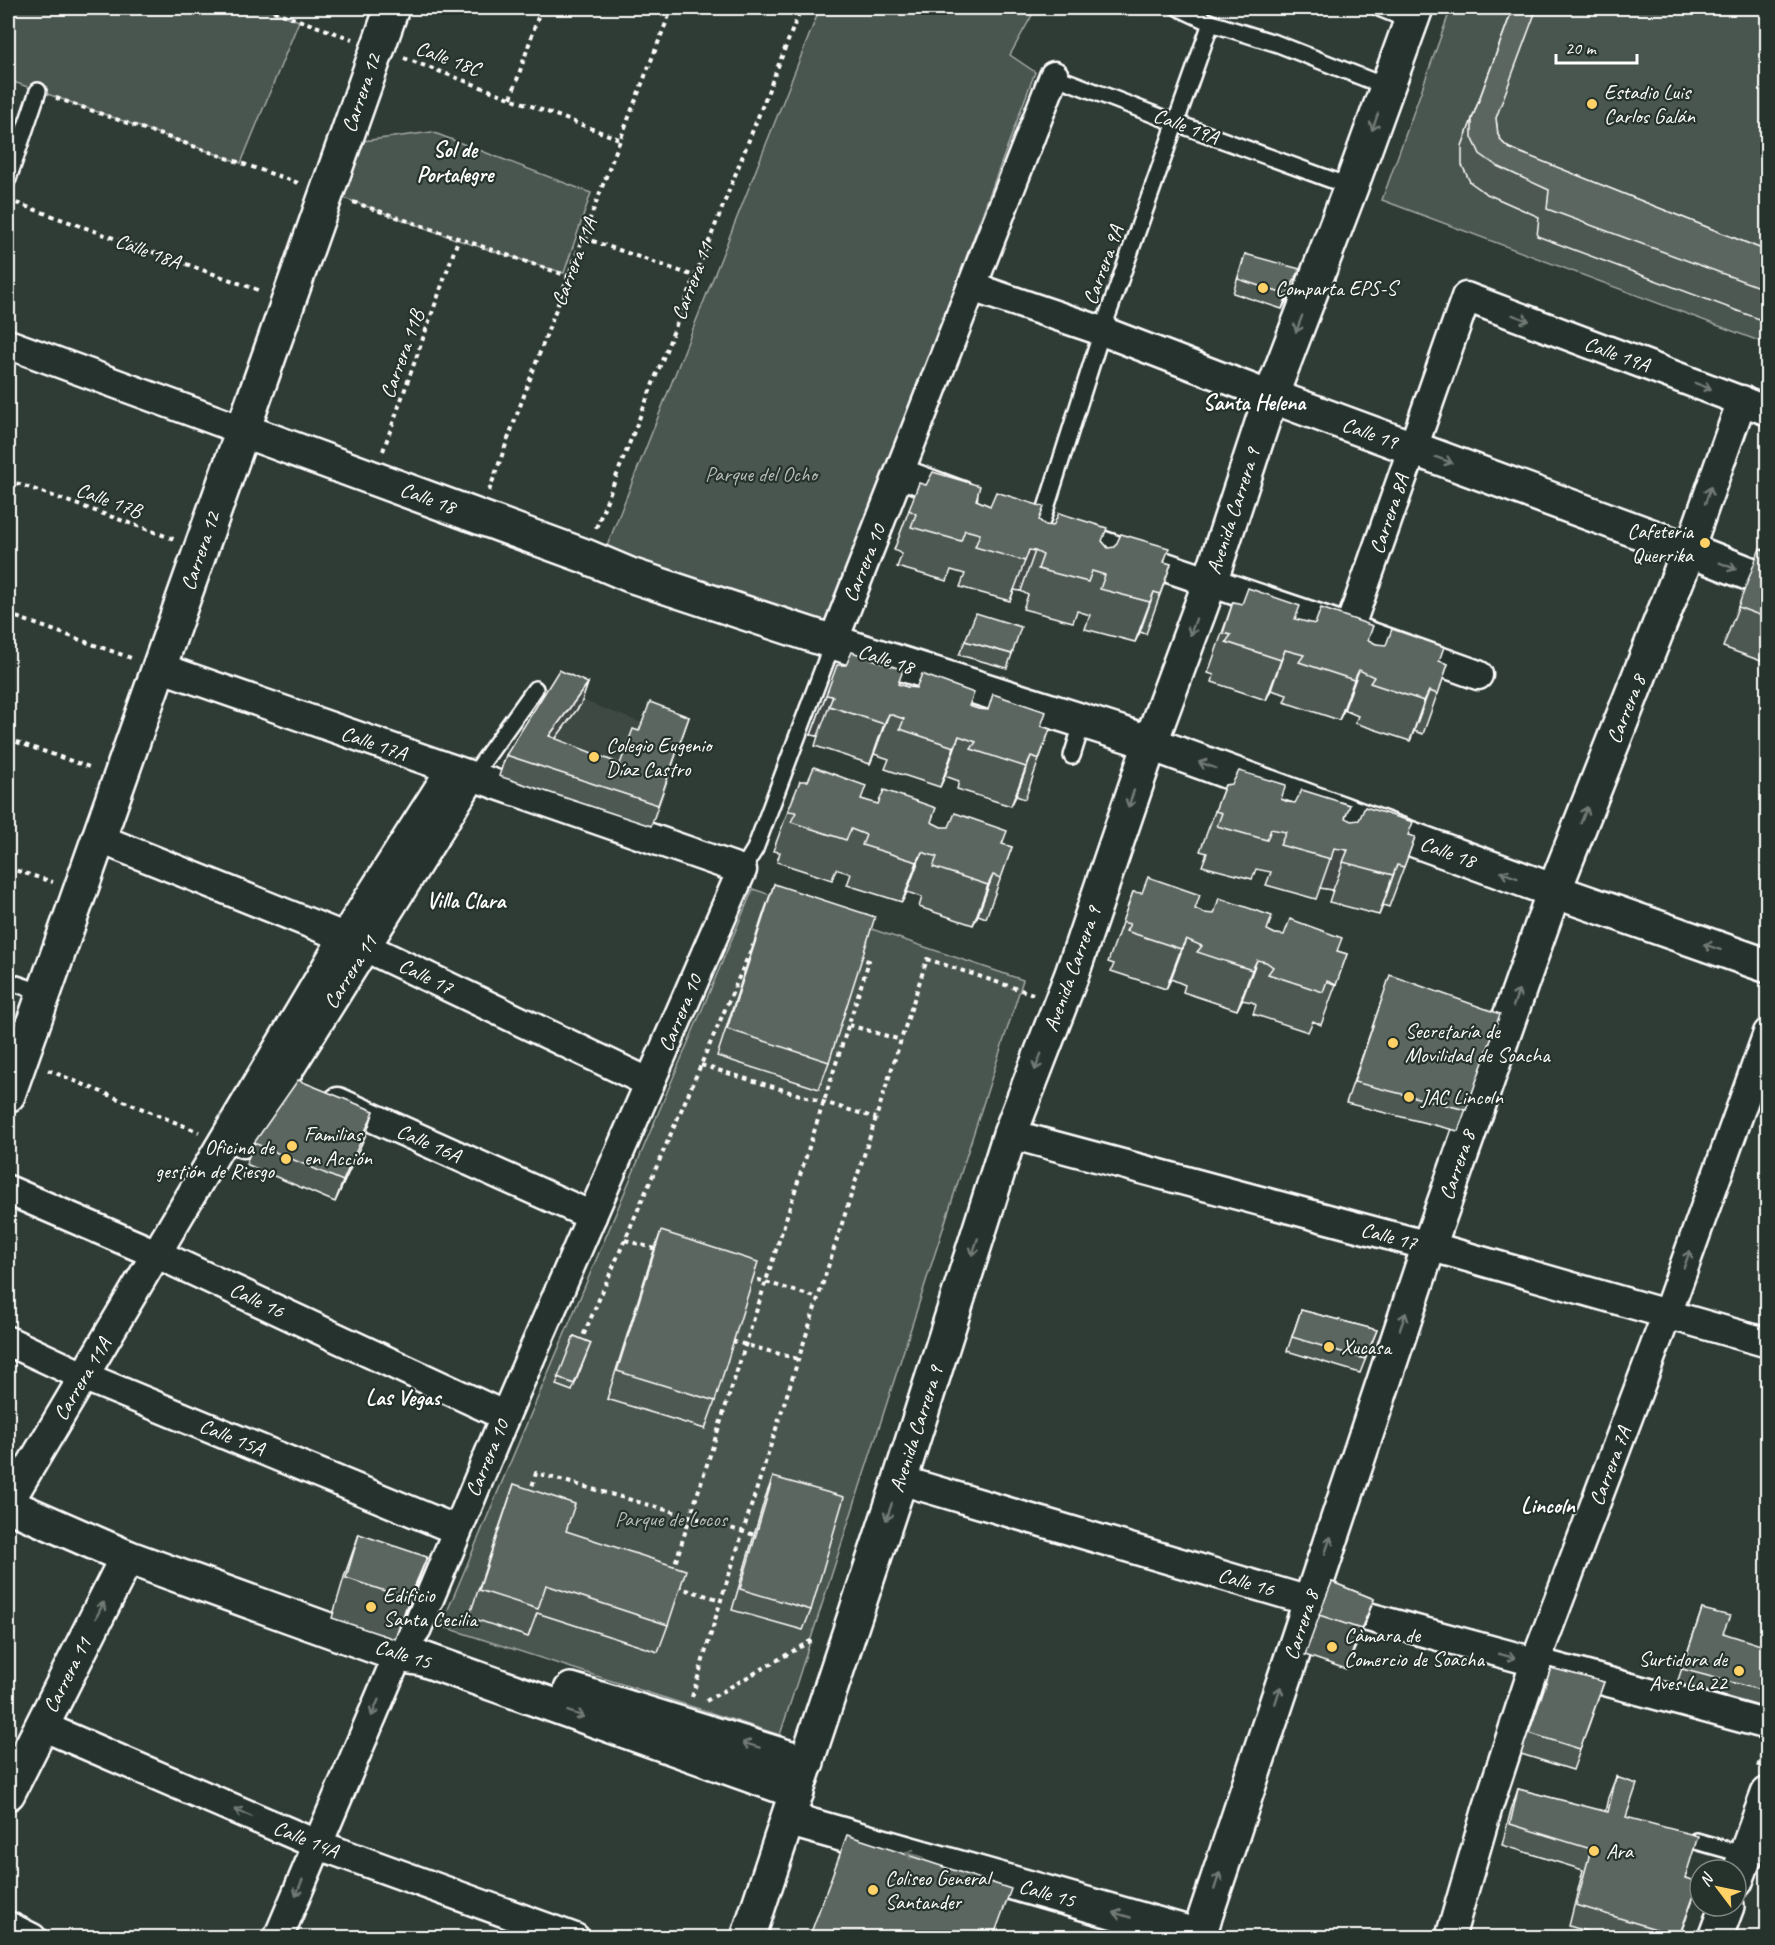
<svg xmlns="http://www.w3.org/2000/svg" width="1775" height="1945" viewBox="0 0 1775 1945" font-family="Caveat,sans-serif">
  <rect width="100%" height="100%" fill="#2f3b35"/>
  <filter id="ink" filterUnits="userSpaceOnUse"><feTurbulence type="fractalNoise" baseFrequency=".0167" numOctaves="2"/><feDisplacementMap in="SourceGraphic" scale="12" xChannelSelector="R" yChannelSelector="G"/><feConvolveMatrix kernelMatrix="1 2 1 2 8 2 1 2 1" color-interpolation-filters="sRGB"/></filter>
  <g filter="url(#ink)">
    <polygon fill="#3c4842" points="553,689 684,739 653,827 499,776"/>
    <g fill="#4a544f" stroke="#a4aaa7" stroke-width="1.5">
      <polygon points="8,8 265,8 299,21 241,163 8,80"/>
      <polygon points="820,8 1036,8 1010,55 1035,72 829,627 605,551"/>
      <polygon points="1451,8 1767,8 1767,344 1382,200"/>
      <polygon points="432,132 591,193 564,273 458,240 341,197 363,141"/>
      <polygon points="753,889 1023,980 780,1735 441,1626"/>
    </g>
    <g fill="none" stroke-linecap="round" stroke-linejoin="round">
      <defs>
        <g id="service">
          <polyline points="1179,8 1211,23 1278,44 1387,87"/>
          <polyline points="1379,8 1411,21"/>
          <polyline points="1054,76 1176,123 1351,187"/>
          <polyline points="8,179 38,91"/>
          <polyline points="1041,524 1102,331 1211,23"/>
          <polyline points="1072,756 1083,721"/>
          <polyline points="472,777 535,689"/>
          <polyline points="742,870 755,849 833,642"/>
          <polyline points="8,981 44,993"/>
          <polyline points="1696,1841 1746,1855"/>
        </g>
        <g id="minor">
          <polyline points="972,287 1102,331 1271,396"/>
          <polyline points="8,344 242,430"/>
          <polyline points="900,473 962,496"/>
          <polyline points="1071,535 1349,629 1478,675"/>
          <polyline points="1689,550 1742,400"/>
          <polyline points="1349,629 1466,297 1768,411"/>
          <polyline points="833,642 1054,76"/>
          <polyline points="159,667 742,870 505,1416 417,1628 398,1655 278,1938"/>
          <polyline points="98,838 344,937 650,1083"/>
          <polyline points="338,1102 592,1216"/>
          <polyline points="1010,1134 1429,1246 1768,1343"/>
          <polyline points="243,1143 472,777"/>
          <polyline points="8,1190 170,1260 505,1416"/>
          <polyline points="8,1341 83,1376 457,1530"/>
          <polyline points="900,1480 1309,1601 1768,1725"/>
          <polyline points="8,1504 344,937 451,769"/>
          <polyline points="42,1726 316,1844 575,1938"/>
          <polyline points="8,1926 32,1938"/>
          <polyline points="1450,1938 1487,1810 1535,1663 1667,1314 1768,1033"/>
        </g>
        <g id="tertiary">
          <polyline points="1271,396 1689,550"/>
          <polyline points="242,430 585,556 630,575 833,642 1130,736 1554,891 1768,966"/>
          <polyline points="8,1095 392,8"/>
          <polyline points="8,1505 127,1557 398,1655 423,1659 797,1792"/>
          <polyline points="571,1690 807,1763"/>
          <polyline points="8,1793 127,1557"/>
          <polyline points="788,1819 1199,1936"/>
        </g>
        <g id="secondary">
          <polyline points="748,1938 900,1480 1010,1134 1072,974 1150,744 1210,582 1271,396 1351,187 1416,8"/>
          <polyline points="1198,1938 1429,1246 1554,891 1689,550 1768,581"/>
        </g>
        <g id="primary">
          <polyline points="1736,1881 1768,1794"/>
          <polyline points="1715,1938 1727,1906"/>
        </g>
      </defs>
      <use href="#service" stroke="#fff" stroke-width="20"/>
      <use href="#minor" stroke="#fff" stroke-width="33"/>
      <use href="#tertiary" stroke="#fff" stroke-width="38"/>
      <use href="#secondary" stroke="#fff" stroke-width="38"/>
      <use href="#primary" stroke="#fff" stroke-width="38"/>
      <g stroke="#fff" stroke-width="4" stroke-dasharray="4.5 4.5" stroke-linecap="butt">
        <polyline points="265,8 352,39"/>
        <polyline points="404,58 619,139"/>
        <polyline points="56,98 301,184"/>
        <polyline points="511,98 541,8"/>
        <polyline points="8,200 261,291"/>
        <polyline points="353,202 568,276"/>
        <polyline points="584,238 694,276"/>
        <polyline points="383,451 458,240"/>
        <polyline points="8,480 174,539"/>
        <path d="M489,491c59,-162 119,-323 183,-483"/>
        <polyline points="596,528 801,8"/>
        <polyline points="8,614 131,658"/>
        <polyline points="8,739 92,768"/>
        <polyline points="8,868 53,882"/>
        <polyline points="849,1025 901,1040"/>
        <polyline points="701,1065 876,1118"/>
        <polyline points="48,1070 199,1132"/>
        <polyline points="625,1240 659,1250"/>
        <polyline points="749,1277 818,1298"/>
        <polyline points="732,1341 798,1359"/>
        <polyline points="580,1343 753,945"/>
        <polyline points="530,1494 536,1473 755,1535"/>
        <polyline points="673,1570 869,961 861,959"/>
        <polyline points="677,1587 721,1600"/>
        <polyline points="692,1697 721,1600 927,959 1033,994"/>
        <polyline points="706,1701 814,1639"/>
        <polyline points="1758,1767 1763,1752"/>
      </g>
      <use href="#service" stroke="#26332d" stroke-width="15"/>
      <use href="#minor" stroke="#26332d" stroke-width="28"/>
      <use href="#tertiary" stroke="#26332d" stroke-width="33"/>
      <use href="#secondary" stroke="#26332d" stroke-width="33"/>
      <use href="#primary" stroke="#26332d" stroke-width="33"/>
    </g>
    <g fill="#4e5853" stroke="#fff" stroke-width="1.5">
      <polygon points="1513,8 1496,119 1498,135 1503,143 1509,148 1767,251 1767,322 1537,236 1539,217 1487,194 1470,182 1462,165 1462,146"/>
      <polygon points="1245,254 1295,284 1282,309 1233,293"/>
      <polygon points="976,500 990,506 1039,520 1045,525 1102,541 1108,548 1171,564 1146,634 1140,632 1135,642 1085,629 1090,615 1077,611 1073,622 1023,609 1028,595 1021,591 1014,590 1010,601 960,587 965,574 951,570 947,581 897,567 902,554 894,550 909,510"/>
      <polygon points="1767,552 1767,643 1761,661 1723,647 1738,607"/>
      <polygon points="1233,602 1368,640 1376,644 1448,664 1423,734 1414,731 1410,741 1355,723 1358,716 1344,710 1339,720 1284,702 1287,695 1271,690 1266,700 1212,682 1214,675 1208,673"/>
      <polygon points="965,641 1012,654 1007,668 959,655"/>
      <polygon points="588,683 581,704 555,739 620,764 639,731 689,717 651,826 499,776 506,755"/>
      <polygon points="898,684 978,709 1050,729 1025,799 1016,796 1011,806 957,789 959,781 945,776 940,787 885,769 889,759 874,754 870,764 815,746 818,736 811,735 826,695"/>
      <polygon points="1225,785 1281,799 1351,821 1415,837 1389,907 1383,905 1379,915 1329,902 1333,890 1320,888 1316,899 1266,885 1271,872 1256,869 1252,879 1202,866 1207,853 1200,851"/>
      <polygon points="861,799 931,822 941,827 1012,847 986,918 978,915 973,925 919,907 922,897 907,892 902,902 847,885 851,874 836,869 832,880 777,862 780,852 773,851 788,811"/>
      <polygon points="774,884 829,1062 819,1089 717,1056 764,912"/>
      <polygon points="1133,892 1195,909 1204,913 1267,930 1275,934 1284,935 1347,954 1321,1025 1313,1021 1308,1032 1253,1014 1256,1005 1252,1002 1242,1000 1237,1010 1183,992 1185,985 1171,979 1166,989 1111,971 1114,964 1108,962"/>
      <polygon points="1383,996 1500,1014 1458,1131 1346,1103"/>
      <polygon points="367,1132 335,1202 246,1164 254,1143"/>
      <polygon points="661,1231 715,1401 705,1429 607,1399 651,1259"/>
      <polygon points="1301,1310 1377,1330 1360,1373 1287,1351"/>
      <polygon points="574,1336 591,1343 572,1391 556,1385"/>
      <polygon points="773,1477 811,1610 803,1630 732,1610 765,1498"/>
      <polygon points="514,1484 566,1531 668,1625 658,1652 537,1613 528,1637 469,1617"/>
      <polygon points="359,1534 412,1597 395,1639 332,1618 345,1574"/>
      <polygon points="1332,1582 1374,1599 1359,1639 1346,1669 1305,1655"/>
      <polygon points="1702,1609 1767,1681 1759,1706 1677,1683"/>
      <polygon points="1551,1668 1604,1682 1573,1770 1521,1754"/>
      <polygon points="1616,1777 1626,1817 1685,1878 1699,1882 1679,1938 1608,1938 1569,1926 1583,1870 1502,1845 1511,1810 1518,1789 1605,1812 1608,1798"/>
    </g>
    <g fill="#404744" stroke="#fff" stroke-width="1.5">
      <polygon points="1300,269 1295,284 1282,309 1287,295"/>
      <polygon points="1029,550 1035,551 1021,591 1014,590 1010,601"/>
      <polygon points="1154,592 1140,632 1135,642 1150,602"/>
      <polygon points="1285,650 1271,690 1266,700 1281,660"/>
      <polygon points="1359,670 1344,710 1339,720 1354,680"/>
      <polygon points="588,683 581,704 542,757 549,736"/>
      <polygon points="1429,691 1414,731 1410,741 1424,701"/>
      <polygon points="826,695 833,696 818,736 811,735"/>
      <polygon points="889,714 874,754 870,764 884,724"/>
      <polygon points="959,736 945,776 940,787 954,747"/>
      <polygon points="1031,756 1016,796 1011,806 1026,767"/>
      <polygon points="1334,848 1348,850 1333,890 1320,888"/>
      <polygon points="922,852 907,892 902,902 917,862"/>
      <polygon points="1397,865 1383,905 1379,915 1393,875"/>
      <polygon points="993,875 978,915 973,925 988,885"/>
      <polygon points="1186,939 1171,979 1166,989 1181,949"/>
      <polygon points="1257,960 1242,1000 1237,1010 1252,970"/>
      <polygon points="374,1111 367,1132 335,1202 343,1181"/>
      <polygon points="427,1557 412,1597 395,1639 409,1599"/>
      <polygon points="1374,1599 1359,1639 1346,1669 1361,1629"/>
    </g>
    <g fill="#5b6661" stroke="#fff" stroke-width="1.5">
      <polygon points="1513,8 1537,8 1496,118 1498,135 1503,143 1509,148 1767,251 1767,290 1547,209 1549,190 1497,166 1480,154 1472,137 1472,119"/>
      <polygon points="1245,254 1300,269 1287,295 1238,279"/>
      <polygon points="933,472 980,486 976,500 990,506 996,492 1044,507 1039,520 1045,525 1053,526 1059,513 1107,528 1102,541 1108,548 1115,547 1121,534 1169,548 1164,562 1171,564 1160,594 1154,592 1150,602 1100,589 1105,575 1092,571 1088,582 1038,569 1043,555 1035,551 1029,550 1025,561 975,547 980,534 965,530 961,541 911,527 916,514 909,510 919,483 926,485"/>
      <polygon points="1760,548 1767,552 1767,618 1738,607"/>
      <polygon points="1248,588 1300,606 1295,619 1315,624 1321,608 1373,626 1368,640 1376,644 1386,645 1392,629 1444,647 1439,661 1448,664 1438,694 1429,691 1424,701 1370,683 1374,677 1359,670 1354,680 1299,662 1304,655 1285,650 1281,660 1226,642 1231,635 1223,633 1233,602 1242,604"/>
      <polygon points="976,613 1021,627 1012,654 965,641"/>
      <polygon points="852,652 903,670 898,684 907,687 916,688 922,674 974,693 969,706 978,709 988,710 993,694 1046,712 1041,726 1050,729 1039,759 1031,756 1026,767 971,749 976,742 959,736 954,747 900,729 904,719 889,714 884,724 829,706 833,696 826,695 837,665 846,665"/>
      <polygon points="559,670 588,683 549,736 620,764 633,729 639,731 650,702 689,717 658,805 506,755"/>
      <polygon points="814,767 866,786 861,799 878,804 884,790 936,808 931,822 941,827 949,827 955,813 1007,831 1002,844 1012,847 1001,878 993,875 988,885 933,867 937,857 922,852 917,862 862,845 866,835 851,829 846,840 791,822 796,812 788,811 800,781 808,781"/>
      <polygon points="1239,771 1286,785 1281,799 1288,802 1295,803 1302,790 1350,805 1345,818 1351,821 1359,820 1365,807 1413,822 1408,835 1415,837 1404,867 1397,865 1393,875 1343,862 1348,850 1334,848 1331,859 1280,845 1286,832 1271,829 1267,840 1217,826 1222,813 1215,811 1225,785 1232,784"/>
      <polygon points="1148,877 1200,895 1195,909 1204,913 1214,914 1219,898 1272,916 1267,930 1275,934 1284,935 1290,919 1342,938 1337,951 1347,954 1336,985 1327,981 1323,992 1268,974 1273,967 1266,962 1257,960 1252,970 1197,952 1202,946 1186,939 1181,949 1126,931 1130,924 1122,922 1133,892 1142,893"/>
      <polygon points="774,884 875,917 829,1062 727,1029"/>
      <polygon points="1390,975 1500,1014 1466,1110 1354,1082"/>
      <polygon points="298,1080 374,1111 343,1181 254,1143"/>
      <polygon points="661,1231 758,1262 715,1401 617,1371"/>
      <polygon points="1301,1310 1377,1330 1365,1359 1292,1337"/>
      <polygon points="574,1336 591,1343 574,1384 558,1377"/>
      <polygon points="773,1477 844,1497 811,1610 740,1589"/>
      <polygon points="514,1484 575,1504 566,1531 686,1570 668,1625 546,1585 538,1609 479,1590"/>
      <polygon points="359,1534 427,1557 409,1599 346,1578"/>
      <polygon points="1332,1582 1374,1599 1361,1629 1319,1615"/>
      <polygon points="1702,1609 1730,1616 1723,1633 1767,1647 1767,1681 1764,1691 1682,1669"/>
      <polygon points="1551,1668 1604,1682 1580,1749 1529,1733"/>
      <polygon points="1616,1777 1637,1784 1626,1817 1698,1836 1685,1878 1699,1882 1679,1936 1576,1905 1591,1849 1510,1824 1518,1789 1608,1812"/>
      <polygon points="847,1835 1011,1889 993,1938 809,1938"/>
    </g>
    <defs><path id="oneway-shaft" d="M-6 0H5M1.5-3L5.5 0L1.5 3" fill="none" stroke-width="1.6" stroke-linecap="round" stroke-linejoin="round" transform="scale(1.5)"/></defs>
    <g stroke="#727a76">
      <use href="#oneway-shaft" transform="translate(1375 122) rotate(110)"/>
      <use href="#oneway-shaft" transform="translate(1521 318) rotate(20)"/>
      <use href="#oneway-shaft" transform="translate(1299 324) rotate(111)"/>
      <use href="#oneway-shaft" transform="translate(1703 386) rotate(20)"/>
      <use href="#oneway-shaft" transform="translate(1444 460) rotate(20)"/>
      <use href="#oneway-shaft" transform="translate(1708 495) rotate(-71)"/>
      <use href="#oneway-shaft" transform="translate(1728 566) rotate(22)"/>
      <use href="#oneway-shaft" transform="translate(1193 627) rotate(110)"/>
      <use href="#oneway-shaft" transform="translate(1207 765) rotate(-160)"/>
      <use href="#oneway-shaft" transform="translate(1131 799) rotate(109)"/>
      <use href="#oneway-shaft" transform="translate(1584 815) rotate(-68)"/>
      <use href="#oneway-shaft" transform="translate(1509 875) rotate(-160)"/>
      <use href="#oneway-shaft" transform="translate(1712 947) rotate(-161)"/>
      <use href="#oneway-shaft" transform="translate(1516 998) rotate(-71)"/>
      <use href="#oneway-shaft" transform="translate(1038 1062) rotate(111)"/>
      <use href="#oneway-shaft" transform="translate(975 1247) rotate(108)"/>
      <use href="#oneway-shaft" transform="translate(1687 1259) rotate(-70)"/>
      <use href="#oneway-shaft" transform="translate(1403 1321) rotate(-71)"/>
      <use href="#oneway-shaft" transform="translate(889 1512) rotate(108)"/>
      <use href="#oneway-shaft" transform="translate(1328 1545) rotate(-71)"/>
      <use href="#oneway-shaft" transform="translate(100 1610) rotate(-63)"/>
      <use href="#oneway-shaft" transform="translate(1507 1656) rotate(15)"/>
      <use href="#oneway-shaft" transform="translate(1278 1695) rotate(-72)"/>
      <use href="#oneway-shaft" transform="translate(375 1708) rotate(113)"/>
      <use href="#oneway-shaft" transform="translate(576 1714) rotate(19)"/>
      <use href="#oneway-shaft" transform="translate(751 1745) rotate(-163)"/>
      <use href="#oneway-shaft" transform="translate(243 1813) rotate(-157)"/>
      <use href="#oneway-shaft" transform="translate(914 1855) rotate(-164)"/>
      <use href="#oneway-shaft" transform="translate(1217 1881) rotate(-72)"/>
      <use href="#oneway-shaft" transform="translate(299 1888) rotate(112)"/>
      <use href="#oneway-shaft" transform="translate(1122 1915) rotate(-164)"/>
    </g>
  </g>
  <g fill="#ffd166" stroke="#26332d" stroke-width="2">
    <circle cx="1592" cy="104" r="6"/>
    <circle cx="1263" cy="288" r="6"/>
    <circle cx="1705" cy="543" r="6"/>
    <circle cx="594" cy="757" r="6"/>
    <circle cx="1393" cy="1043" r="6"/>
    <circle cx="1409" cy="1097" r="6"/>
    <circle cx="292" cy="1146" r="6"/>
    <circle cx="286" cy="1159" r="6"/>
    <circle cx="1329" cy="1347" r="6"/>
    <circle cx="371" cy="1607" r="6"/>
    <circle cx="1332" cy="1647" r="6"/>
    <circle cx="1739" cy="1671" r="6"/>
    <circle cx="1594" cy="1851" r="6"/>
    <circle cx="873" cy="1890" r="6"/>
  </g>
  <g text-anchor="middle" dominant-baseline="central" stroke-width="4.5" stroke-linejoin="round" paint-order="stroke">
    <g font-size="21" fill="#fff" stroke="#26332d">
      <text transform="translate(448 58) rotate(20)">Calle 18C</text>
      <text transform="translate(361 93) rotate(-71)">Carrera 12</text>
      <text transform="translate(1186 126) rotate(21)">Calle 19A</text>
      <text transform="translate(148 251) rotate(20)">Calle 18A</text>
      <text transform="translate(574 262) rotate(-69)">Carrera 11A</text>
      <text transform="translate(1103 265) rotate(-70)">Carrera 9A</text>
      <text transform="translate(692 281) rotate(-69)">Carrera 11</text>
      <text transform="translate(402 354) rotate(-70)">Carrera 11B</text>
      <text transform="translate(1617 354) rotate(20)">Calle 19A</text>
      <text transform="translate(1370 433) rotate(20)">Calle 19</text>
      <text transform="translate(428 498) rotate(20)">Calle 18</text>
      <text transform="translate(109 500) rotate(20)">Calle 17B</text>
      <text transform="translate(1233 511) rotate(-72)">Avenida Carrera 9</text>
      <text transform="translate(1389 514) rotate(-71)">Carrera 8A</text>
      <text transform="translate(200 551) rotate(-71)">Carrera 12</text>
      <text transform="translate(864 563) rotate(-68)">Carrera 10</text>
      <text transform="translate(886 659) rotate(18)">Calle 18</text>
      <text transform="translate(1626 709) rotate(-68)">Carrera 8</text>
      <text transform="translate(374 743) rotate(19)">Calle 17A</text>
      <text transform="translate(1448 852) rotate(20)">Calle 18</text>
      <text transform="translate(1072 969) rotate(-70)">Avenida Carrera 9</text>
      <text transform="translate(350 972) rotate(-58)">Carrera 11</text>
      <text transform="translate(426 976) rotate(26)">Calle 17</text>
      <text transform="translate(680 1013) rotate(-67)">Carrera 10</text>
      <text transform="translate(429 1143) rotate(24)">Calle 16A</text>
      <text transform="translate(1457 1165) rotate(-71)">Carrera 8</text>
      <text transform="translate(1389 1236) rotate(15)">Calle 17</text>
      <text transform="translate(257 1300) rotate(25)">Calle 16</text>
      <text transform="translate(82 1379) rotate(-59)">Carrera 11A</text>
      <text transform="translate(916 1429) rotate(-72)">Avenida Carrera 9</text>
      <text transform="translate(232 1437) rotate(22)">Calle 15A</text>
      <text transform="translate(487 1458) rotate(-67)">Carrera 10</text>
      <text transform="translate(1610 1466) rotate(-69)">Carrera 7A</text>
      <text transform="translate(1246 1582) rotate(16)">Calle 16</text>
      <text transform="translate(1301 1625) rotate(-72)">Carrera 8</text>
      <text transform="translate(403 1654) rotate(17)">Calle 15</text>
      <text transform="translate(67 1675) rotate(-63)">Carrera 11</text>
      <text transform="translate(306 1839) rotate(22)">Calle 14A</text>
      <text transform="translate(1047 1893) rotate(16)">Calle 15</text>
    </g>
    <g font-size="21" fill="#fff" stroke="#26332d" text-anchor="start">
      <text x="1604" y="92">Estadio Luis<tspan x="1604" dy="24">Carlos Galán</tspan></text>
      <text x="1275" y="288">Comparta EPS-S</text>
      <text x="1693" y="531" text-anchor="end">Cafeteria<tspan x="1693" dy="24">Querrika</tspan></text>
      <text x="606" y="745">Colegio Eugenio<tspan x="606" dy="24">Díaz Castro</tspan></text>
      <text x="1405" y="1031">Secretaría de<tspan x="1405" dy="24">Movilidad de Soacha</tspan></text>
      <text x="1421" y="1097">JAC Lincoln</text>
      <text x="304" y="1134">Familias<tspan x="304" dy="24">en Acción</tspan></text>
      <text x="274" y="1147" text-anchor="end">Oficina de<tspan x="274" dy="24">gestión de Riesgo</tspan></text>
      <text x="1341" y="1347">Xucasa</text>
      <text x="383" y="1595">Edificio<tspan x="383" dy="24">Santa Cecilia</tspan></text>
      <text x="1344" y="1635">Càmara de<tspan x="1344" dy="24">Comercio de Soacha</tspan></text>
      <text x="1727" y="1659" text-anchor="end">Surtidora de<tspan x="1727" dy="24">Aves La 22</tspan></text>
      <text x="1606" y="1851">Ara</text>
      <text x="885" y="1878">Coliseo General<tspan x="885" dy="24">Santander</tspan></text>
    </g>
    <g font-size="21" fill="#b7bbb9" stroke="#26332d">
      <text x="761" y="474">Parque del Ocho</text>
      <text x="671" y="1519">Parque de Locos</text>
    </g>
    <g font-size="22" font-weight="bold" fill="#fff" stroke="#26332d">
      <text x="455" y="150">Sol de<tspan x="455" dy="25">Portalegre</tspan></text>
      <text x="1254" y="403">Santa Helena</text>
      <text x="466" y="901">Villa Clara</text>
      <text x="403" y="1398">Las Vegas</text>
      <text x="1548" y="1506">Lincoln</text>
    </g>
  </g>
  <rect width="1775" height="1945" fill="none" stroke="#26332d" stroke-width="30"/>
  <rect x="15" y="15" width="1745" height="1915" fill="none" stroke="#fff" stroke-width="2" filter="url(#ink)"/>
  <g transform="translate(1718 1888) rotate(302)"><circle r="28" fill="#26332d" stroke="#7d8581" stroke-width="1.5"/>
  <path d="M0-4.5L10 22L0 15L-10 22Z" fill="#ffd166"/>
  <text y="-9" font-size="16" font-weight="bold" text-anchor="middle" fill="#ffffff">N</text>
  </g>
  <path d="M1556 54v9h81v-9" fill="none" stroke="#ffffff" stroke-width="3"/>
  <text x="1565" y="54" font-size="18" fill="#ffffff" stroke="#26332d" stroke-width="4.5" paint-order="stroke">20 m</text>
</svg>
